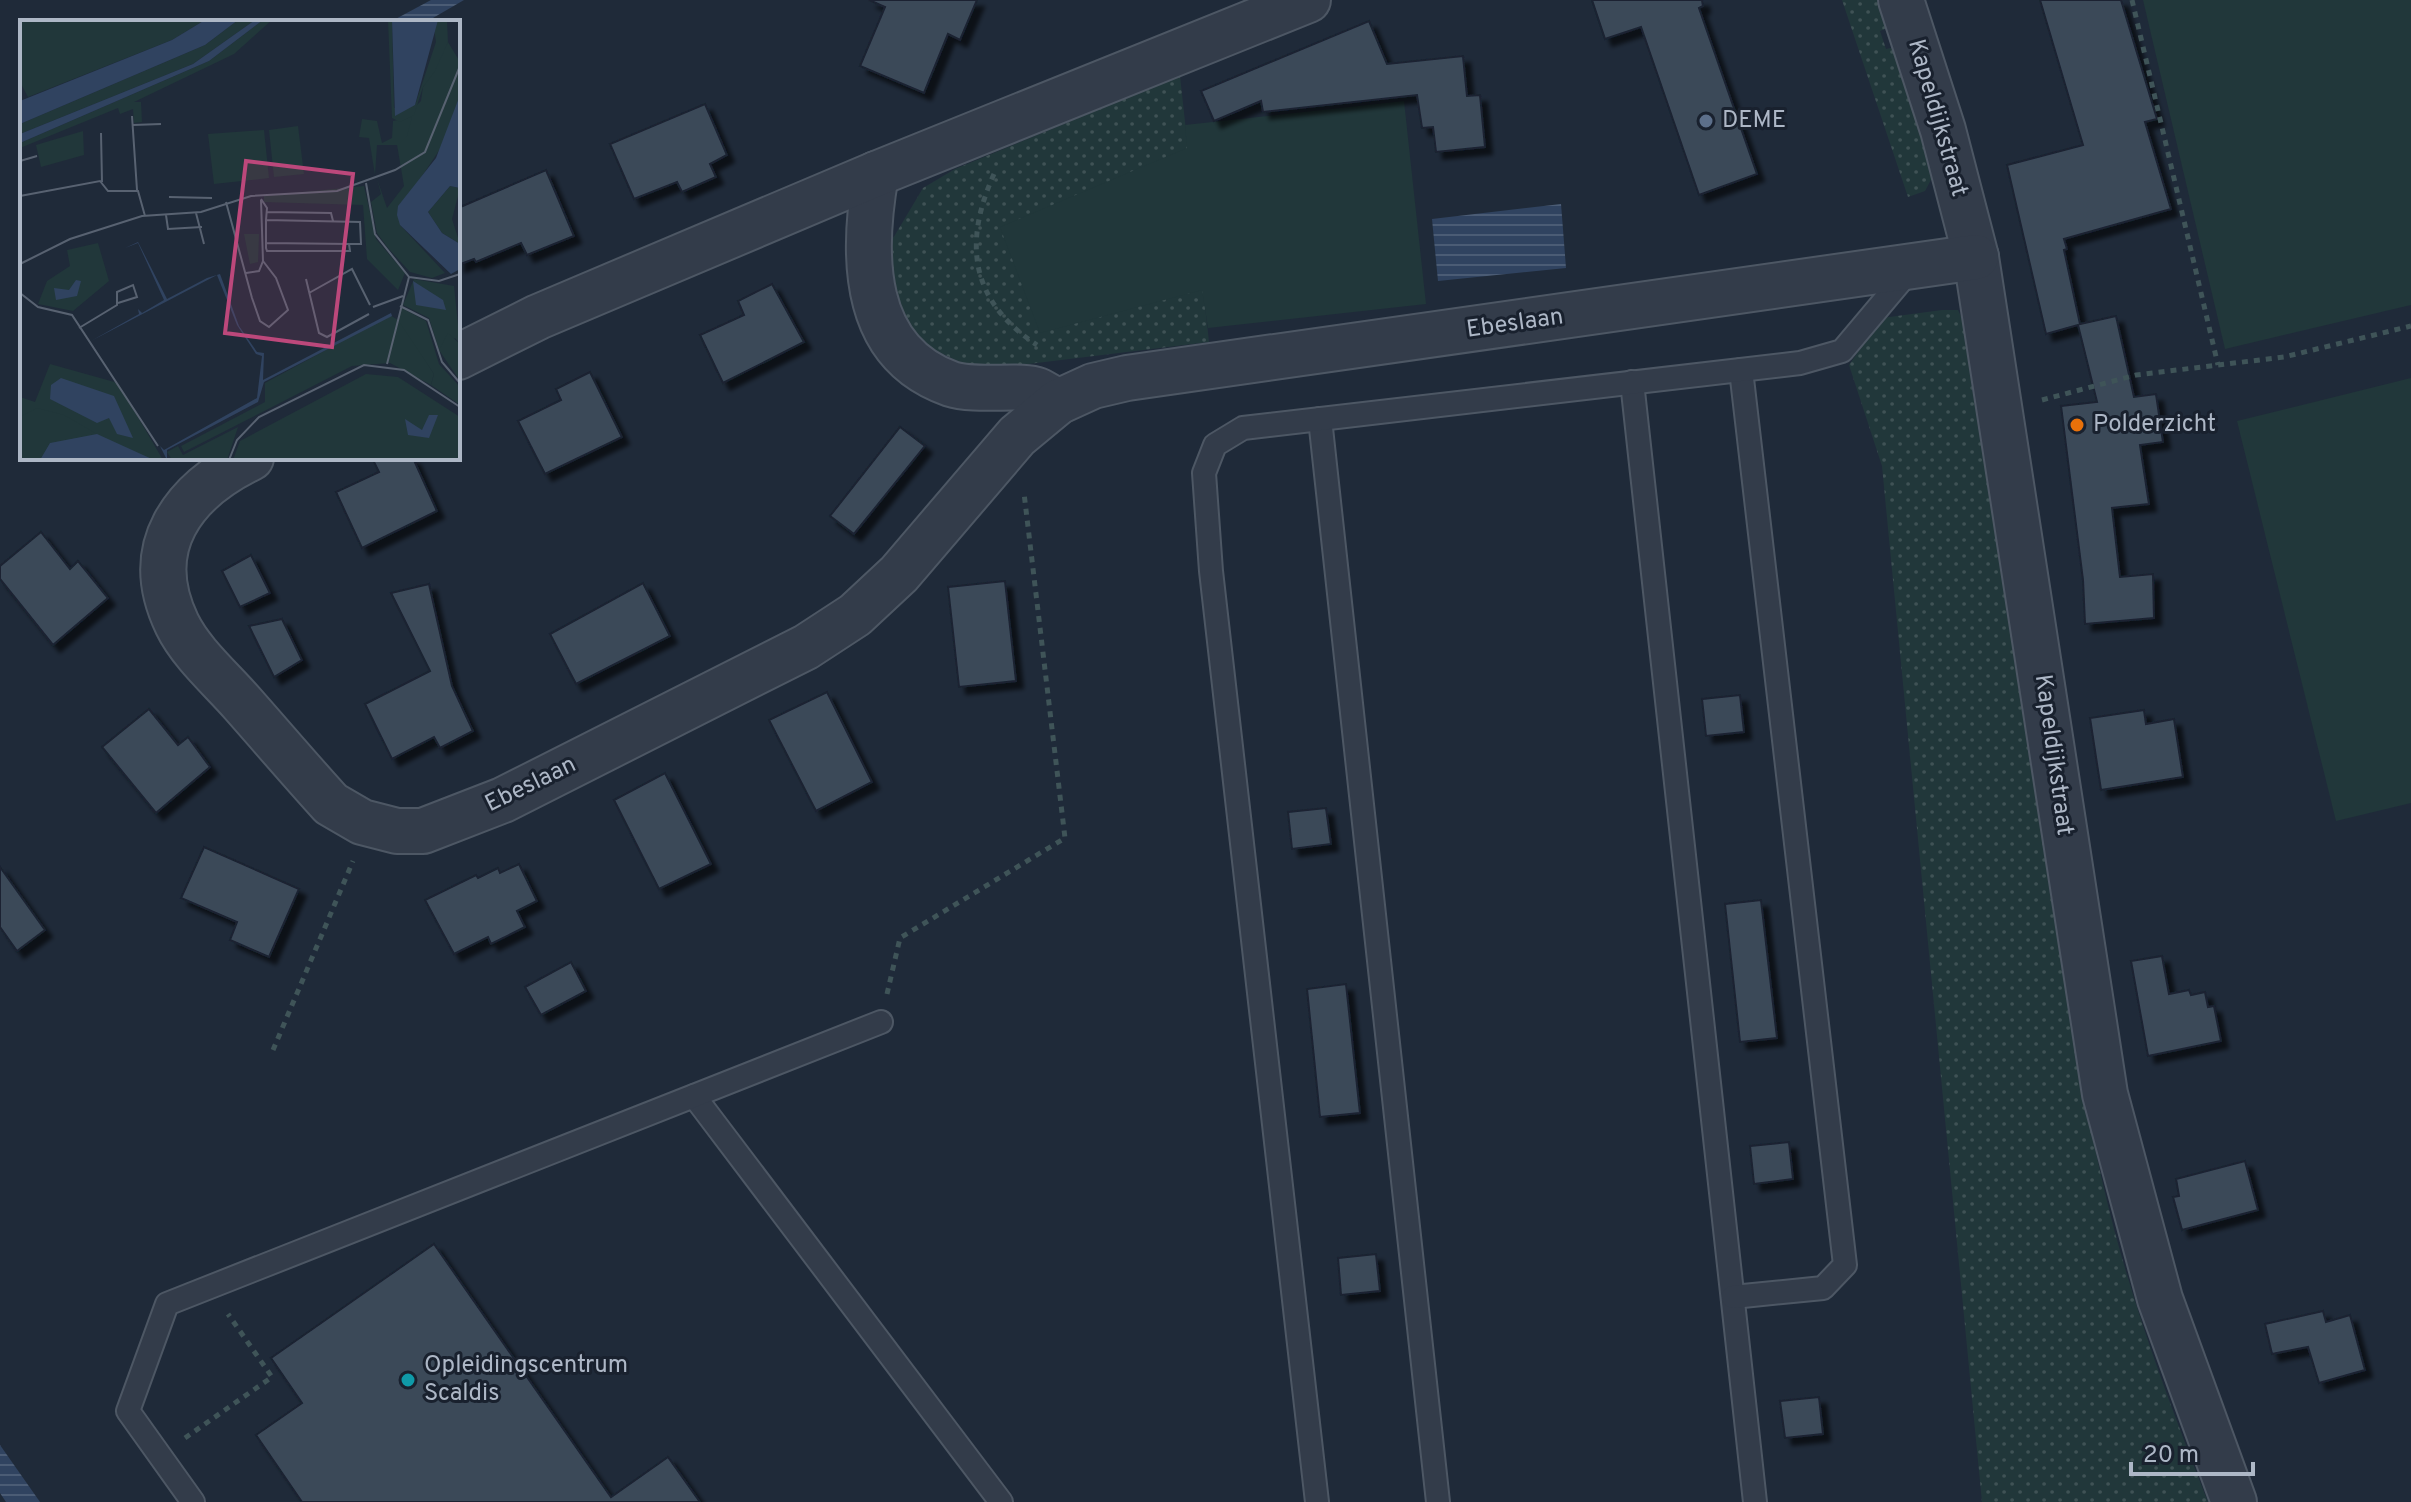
<svg xmlns="http://www.w3.org/2000/svg" width="2411" height="1502" viewBox="0 0 2411 1502" font-family="Overpass,sans-serif">
  <defs>
    <pattern id="grass-dots" width="8" height="8" patternUnits="userSpaceOnUse" patternTransform="scale(2)"><rect width="8" height="8" fill="#21373a"/><path d="M2 2h.1M6 6h.1" fill="none" stroke="#3f5255" stroke-width="1.8" stroke-linecap="round"/></pattern>
    <pattern id="water-rules" width="6" height="5" patternUnits="userSpaceOnUse" patternTransform="scale(2)"><rect width="6" height="5" fill="#304360"/><path d="M0 2.5h6" fill="none" stroke="#4b5c75"/></pattern>
    <filter id="shadow"><feDropShadow dx="7" dy="7" stdDeviation="2" flood-color="#0009"/></filter>
  </defs>
  <rect width="100%" height="100%" fill="#1f2a39"/>
  <g fill="url(#grass-dots)">
    <polygon points="1842,0 1879,0 1889,27 1880,31 1886,49 1895,47 1933,176 1925,191 1908,197"/>
    <polygon points="1180,76 1209,342 1003,367 962,363 928,347 903,318 888,281 892,240 923,188 955,169"/>
    <path d="M1942,310h16c13,27 11,55 15,84 15,89 32,177 46,266 29,190 47,383 95,569 25,94 59,184 94,273h-226l-100,-1036 -33,-101 33,-47z"/>
  </g>
  <g fill="#21373a">
    <polygon points="2143,0 2411,0 2411,305 2225,349"/>
    <polygon points="1404,101 1426,304 1208,328 1202,290 1040,333 1000,227 1187,148 1185,125"/>
    <polygon points="2411,378 2411,803 2336,821 2237,421"/>
  </g>
  <g fill="url(#water-rules)">
    <polygon points="431,0 464,0 426,22 390,22"/>
    <polygon points="1561,204 1566,268 1438,281 1432,219"/>
    <polygon points="0,1445 40,1502 6,1502 0,1493"/>
  </g>
  <g fill="#3b4859" stroke="#1a2330" stroke-width="2" filter="url(#shadow)">
    <polygon points="869,0 977,0 960,40 948,34 924,93 860,66 885,7"/>
    <polygon points="1592,0 1702,0 1703,6 1699,8 1757,174 1699,195 1641,27 1605,39"/>
    <polygon points="2040,0 2121,0 2157,119 2145,122 2171,209 2064,239 2067,249 2064,250 2080,324 2116,316 2134,397 2156,394 2163,442 2140,445 2149,504 2112,508 2120,577 2153,574 2154,618 2085,624 2083,580 2061,406 2097,402 2078,325 2046,334 2007,165 2083,145"/>
    <polygon points="1369,21 1387,64 1463,56 1467,96 1480,95 1485,147 1436,152 1433,127 1422,128 1417,95 1263,112 1261,101 1214,121 1201,91"/>
    <polygon points="705,104 727,155 710,164 716,177 682,192 677,182 634,199 610,144"/>
    <polygon points="546,170 574,236 527,255 521,243 476,262 474,259 458,265 458,208"/>
    <polygon points="772,284 804,342 723,383 700,335 744,315 738,301"/>
    <polygon points="590,372 622,437 545,474 518,421 561,400 556,389"/>
    <polygon points="900,427 925,446 854,534 830,516"/>
    <polygon points="372,458 413,458 437,511 362,548 336,492 379,472"/>
    <polygon points="41,532 70,569 78,561 108,598 53,645 0,579 0,566"/>
    <polygon points="251,555 270,593 240,607 222,571"/>
    <polygon points="1005,581 1016,681 959,687 948,587"/>
    <polygon points="643,583 670,636 576,684 550,634"/>
    <polygon points="429,584 452,686 473,731 440,748 434,737 392,759 365,704 430,671 391,593"/>
    <polygon points="282,619 302,660 274,677 249,626"/>
    <polygon points="827,692 872,782 816,811 769,720"/>
    <polygon points="1740,695 1744,732 1706,736 1702,699"/>
    <polygon points="149,709 178,745 188,737 210,767 156,813 102,747"/>
    <polygon points="2144,710 2146,724 2174,719 2183,777 2101,790 2090,718"/>
    <polygon points="665,773 711,864 659,889 614,800"/>
    <polygon points="1326,808 1331,844 1292,849 1288,812"/>
    <polygon points="204,847 299,889 269,957 230,940 237,922 181,898"/>
    <polygon points="519,864 537,901 517,911 525,927 491,944 488,937 454,954 425,900 476,875 478,878 498,868 500,873"/>
    <polygon points="0,867 45,930 17,951 0,927"/>
    <polygon points="1761,900 1777,1038 1740,1042 1725,904"/>
    <polygon points="2162,956 2169,994 2189,990 2191,995 2205,992 2208,1007 2214,1006 2221,1041 2148,1056 2131,961"/>
    <polygon points="571,962 586,991 541,1015 525,987"/>
    <polygon points="1346,984 1360,1113 1320,1117 1307,989"/>
    <polygon points="1789,1142 1793,1179 1754,1184 1750,1146"/>
    <polygon points="2245,1161 2258,1210 2182,1230 2173,1197 2179,1196 2176,1179"/>
    <polygon points="434,1244 611,1497 668,1457 700,1502 302,1502 256,1435 302,1403 271,1358"/>
    <polygon points="1376,1254 1380,1291 1341,1295 1338,1258"/>
    <polygon points="2323,1311 2326,1322 2350,1315 2365,1370 2319,1383 2308,1347 2272,1354 2265,1324"/>
    <polygon points="1819,1397 1823,1434 1785,1438 1780,1401"/>
  </g>
  <g fill="none" stroke-linecap="round" stroke-linejoin="round">
    <defs>
      <g id="service">
        <polyline points="1632,382 1755,1502"/>
        <polyline points="1320,419 1438,1502"/>
        <polyline points="694,1096 1001,1502"/>
        <polyline points="1733,1297 1823,1288 1845,1265 1741,370"/>
        <polyline points="193,1502 128,1411 167,1304 881,1022"/>
        <polyline points="1317,1502 1211,571 1204,473 1215,445 1243,428 1800,363 1842,351 1911,269"/>
      </g>
      <g id="minor">
        <polyline points="1901,0 1943,130 1976,257 2105,1094 2160,1299 2234,1502"/>
        <path d="M876,174c-14,78 -16,178 75,210 24,8 71,0 86,6 7,3 14,8 21,12"/>
        <polyline points="458,357 538,317 876,174 1308,0"/>
        <path d="M251,458c-68,33 -111,89 -74,166 14,29 44,55 65,79 30,34 59,68 89,101l31,18 35,9h26l80,-31 303,-153 49,-32 44,-41 118,-138 41,-34 35,-16 34,-8 849,-121"/>
      </g>
    </defs>
    <use href="#service" stroke="#4d5764" stroke-width="26"/>
    <use href="#minor" stroke="#4d5764" stroke-width="48"/>
    <g stroke="#3f5458" stroke-width="5" stroke-dasharray="6 6" stroke-linecap="butt">
      <polyline points="2132,0 2218,365"/>
      <path d="M994,174c-31,69 -24,127 43,171"/>
      <polyline points="2042,400 2136,375 2284,357 2411,326"/>
      <polyline points="887,994 900,938 1065,838 1024,493"/>
      <polyline points="273,1050 353,861"/>
      <polyline points="185,1438 272,1377 228,1314"/>
    </g>
    <use href="#service" stroke="#333c4a" stroke-width="22"/>
    <use href="#minor" stroke="#333c4a" stroke-width="44"/>
  </g>
  <circle fill="#5c6f8a" stroke="#19212e" stroke-width="3" cx="1706" cy="121" r="8"/>
  <circle fill="#e8710a" stroke="#19212e" stroke-width="3" cx="2077" cy="425" r="8"/>
  <circle fill="#0f9aa8" stroke="#19212e" stroke-width="3" cx="408" cy="1380" r="8"/>
  <g text-anchor="middle" dominant-baseline="central" stroke-width="6" stroke-linejoin="round" paint-order="stroke">
    <g font-size="24" fill="#adb7c6" stroke="#19212e">
      <text transform="translate(1937 118) rotate(74)">Kapeldijkstraat</text>
      <text transform="translate(1515 324) rotate(-8)">Ebeslaan</text>
      <text transform="translate(2053 755) rotate(82)">Kapeldijkstraat</text>
      <text transform="translate(531 785) rotate(-26)">Ebeslaan</text>
    </g>
    <g font-size="24" fill="#adb7c6" stroke="#19212e" text-anchor="start">
      <text x="1722" y="121">DEME</text>
      <text x="2093" y="425">Polderzicht</text>
      <text x="424" y="1366">Opleidingscentrum<tspan x="424" dy="28">Scaldis</tspan></text>
    </g>
  </g>
  <g transform="translate(20 20)">
    <rect width="440" height="440" fill="#1f2a39"/>
    <path d="M0,0h185l-33,20 -144,57 -8,-15zM218,0h17l-62,44 -173,70v-10l185,-79zM243,0h9l-38,34 -100,48h7l1,20 -8,1 -1,-14 -13,5 -2,-6 -98,40v-5l189,-82zM428,22l12,20v33l-18,51 -24,36 -18,43 45,48 -13,5 -22,-6 -22,-24 -11,-15 -6,-31 10,-8 -4,-15 10,29 17,-22 -11,-65 7,1 21,-21 2,-14zM344,166l12,53 29,34 -7,17 -31,-31 -4,-54 -99,-3v-6zM78,223l11,38 -36,30 -35,-7 9,-23 23,-15 -3,-16zM394,259l40,7 6,58 -5,-6 -16,12 -10,-32 -26,-13zM30,344l68,19 45,77h-143v-63l15,5zM218,407l-11,33h-55l-5,-8 11,-6 5,9z" fill="#21373a"/>
    <path d="M392,97l-5,19 -9,9h-21l-2,30 -6,-37 -10,-1 3,-18 15,2 5,22 10,-5 1,-17zM430,166l10,2 -8,31 8,25 -18,-11 -14,-21zM370,295l11,7 33,52 -3,11 -41,-22 -38,3 -168,86 -3,-6 84,-44v-19z" fill="#21373a"/>
    <path d="M368,0h4l2,88 21,-3 21,-63 -2,-14 4,-8h9l1,22 -13,29 -12,16 -9,28 -14,7 -8,-4zM382,288l24,13 13,43 21,23v18l-29,-20 3,-11 -36,-54zM428,313l12,11v37l-21,-31zM346,354l32,3 62,40v43h-227l7,-19zM17,388l27,7 33,19 -47,9 -10,17h-20v-43z" fill="#21373a"/>
    <path d="M63,111l1,24 -43,12 -5,-22z" fill="#21373a"/>
    <path d="M278,106l6,48 -30,3 -5,-47zM244,110l5,48 -55,6 -6,-50zM224,214h15l-1,28 -8,2z" fill="#21373a"/>
    <path d="M185,0h33l-33,25 -185,79v-23l152,-61zM235,0h8l-54,41 -189,82v-9l173,-70zM372,0h46l-23,85 -20,11zM440,75v93l-10,-2 -22,26 14,21 18,11v25l-9,5 -51,-49 -3,-10 1,-9 38,-48zM118,222l29,57 40,-21 13,-4 19,52 18,26 7,1 -1,27 128,-67 1,3 -128,66 -6,20 -91,48v10l-7,-14 4,4 93,-52 5,-42 -6,-2 -19,-29 -20,-50 -126,66 48,-27 -1,-5 4,4 22,-13 -26,-57 -13,5zM56,260l5,1 -4,15 -21,4 -2,-12 15,2zM393,261l30,19 3,10 -30,-5zM41,358l53,18 19,42 -16,-4 -8,-16 -12,5 -47,-24 1,-14zM409,395h9l-9,23 -21,-3 -3,-16 17,11zM77,414l57,26h-114l10,-17z" fill="#304360"/>
    <path fill="none" stroke="#586271" stroke-width="2" d="M112,96l5,74M113,105l28,-1M81,113l1,49M0,141l17,-5 -10,3M346,163l9,51 34,43 -22,87M0,176l80,-15 8,10h30l7,25M149,177l43,1M241,179l6,9 -1,12v28l1,3h83l-1,-7 -83,-1M206,182l26,96 8,23 9,6 19,-17 -12,-32 -13,-17M246,192l65,1 2,8M176,193l8,31M146,195l2,14 34,-2M246,200l94,2 1,22h-11M0,244l50,-25 72,-23 59,-4 50,-16 86,-5 58,-21 30,-18 35,-86M226,253l13,-2 4,-10 -2,-61M389,257l30,4 21,-7M286,259l13,54 8,4 42,-23M0,273l18,14 34,8 86,131M289,273l43,-24 18,36M380,286l28,14 14,42 18,21M353,287l30,-11M59,308l38,-23v-13l16,-7 4,12 -19,6M209,440l8,-20 22,-23 105,-52 40,5 56,37"/>
    <path fill="#bc487b" fill-opacity="0.15" stroke="#bc487b" stroke-width="4" d="M226,141l107,13 -21,173 -107,-14z"/>
    <rect width="440" height="440" fill="none" stroke="#adb7c6" stroke-width="4"/>
  </g>
  <path d="M2131 1462v12h122v-12" fill="none" stroke="#adb7c6" stroke-width="4"/>
  <text x="2143" y="1462" font-size="24" fill="#adb7c6" stroke="#19212e" stroke-width="6" paint-order="stroke">20 m</text>
</svg>
